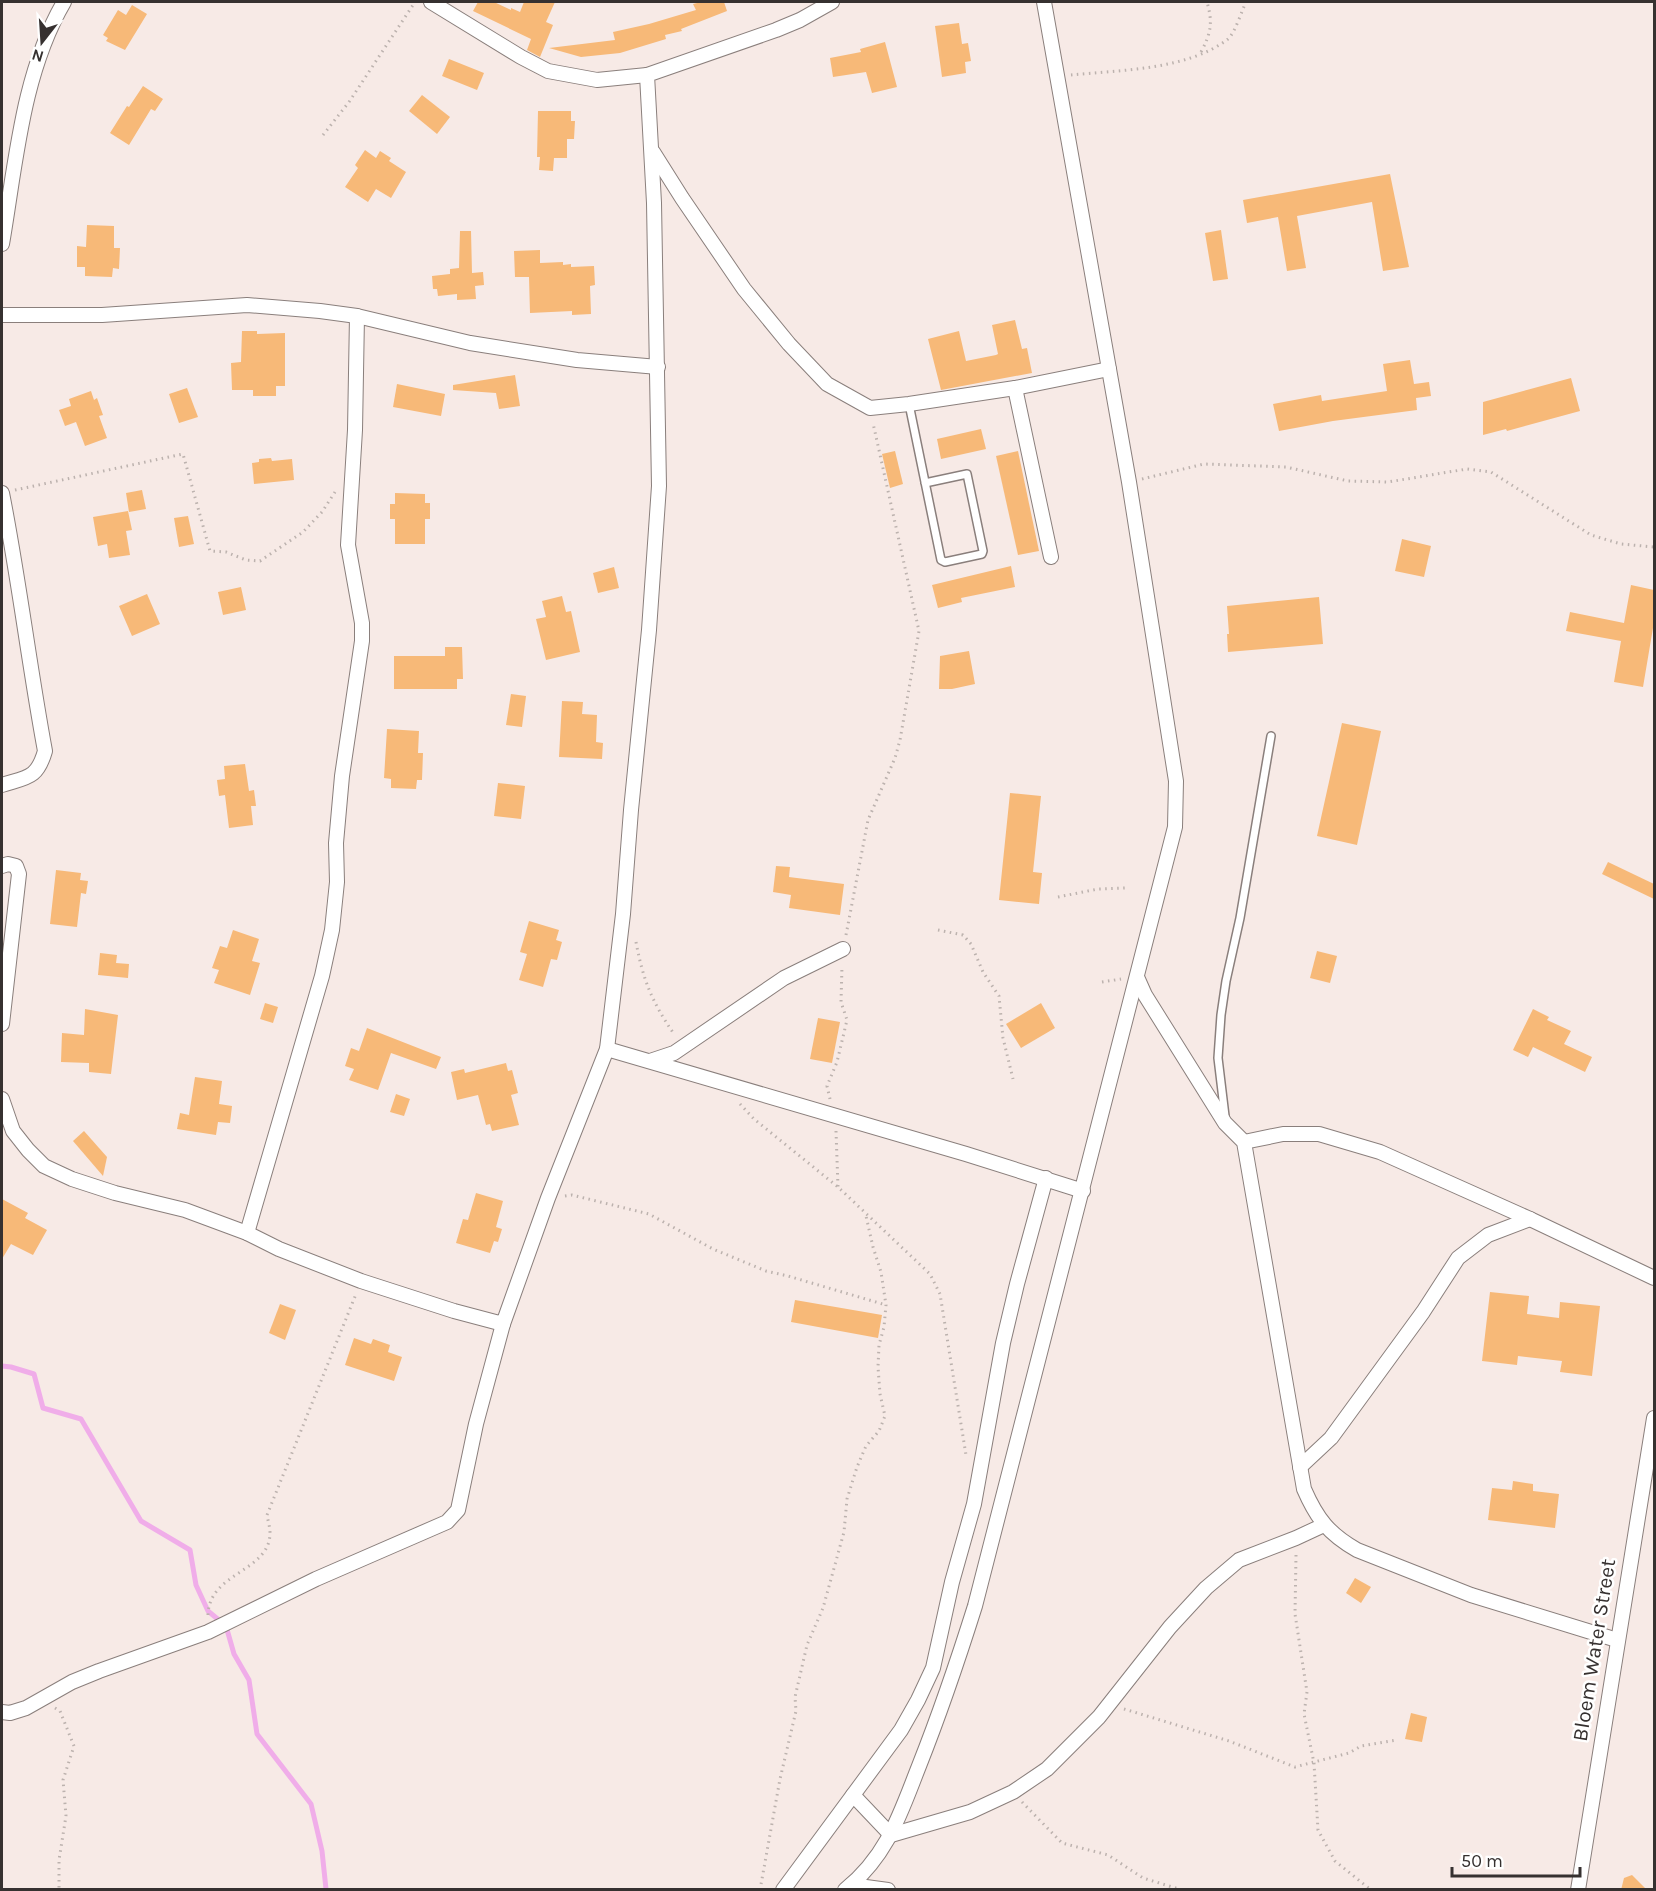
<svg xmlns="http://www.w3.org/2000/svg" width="1656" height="1891" viewBox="0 0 1656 1891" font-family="Karla,sans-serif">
  <rect width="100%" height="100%" fill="#f7eae6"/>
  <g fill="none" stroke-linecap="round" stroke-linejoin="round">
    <polyline stroke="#f0ade9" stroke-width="5" points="2,1366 11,1367 34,1374 43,1408 81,1419 141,1521 190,1550 196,1585 208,1611 226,1626 234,1654 249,1680 257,1734 311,1804 322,1851 326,1889"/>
  </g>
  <g fill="#f7b978">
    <polygon points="478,2 494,2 511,10 511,8 520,12 524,2 555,2 546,22 553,25 540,57 527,50 531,39 473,11"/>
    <polygon points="701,2 724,2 727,11 681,29 682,31 665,35 666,39 620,53 581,57 549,48 615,40 613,32 649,24 696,10 693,4"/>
    <polygon points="132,5 147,14 125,50 106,41 108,38 103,35 118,10 126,15"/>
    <polygon points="959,23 962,44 968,43 971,61 965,62 966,73 942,77 935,26"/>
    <polygon points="885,42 897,87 872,93 866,72 833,77 830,58 861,52 860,49"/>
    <polygon points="449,59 484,73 477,90 442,76"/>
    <polygon points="143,86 163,99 155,111 151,109 129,145 110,133 127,106 129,107"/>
    <polygon points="422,95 450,117 437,134 409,111"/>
    <polygon points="538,111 571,111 571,121 575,121 574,139 567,139 567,158 554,158 553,171 539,170 540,157 537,157"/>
    <polygon points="365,150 376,158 380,151 391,158 389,161 406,172 391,198 376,189 368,202 345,187 358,168 355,165"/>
    <polygon points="1390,174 1409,267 1383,271 1372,202 1297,216 1306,268 1287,271 1278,217 1247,223 1243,200"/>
    <polygon points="87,225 114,226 114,248 120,248 119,269 113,268 112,277 85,276 85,267 77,267 77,246 86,247"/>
    <polygon points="1221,230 1228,279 1213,281 1205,233"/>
    <polygon points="460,231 471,231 472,273 483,272 484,285 475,286 476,299 457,300 457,294 438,296 437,289 433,289 432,276 450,274 450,269 459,268"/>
    <polygon points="540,250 540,263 563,262 563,265 571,264 571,267 594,266 595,285 590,286 591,314 572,315 572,311 530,313 529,277 515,277 514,251"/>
    <polygon points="1015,320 1022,349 1027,348 1032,373 941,390 928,339 959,331 966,361 996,355 998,354 992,325"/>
    <polygon points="242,331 257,331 257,334 285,333 285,386 276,386 276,396 253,396 253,390 232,390 231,363 241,362"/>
    <polygon points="1410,360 1414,384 1429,382 1431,396 1416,398 1417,410 1333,421 1279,431 1273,404 1321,395 1322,401 1387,391 1383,364"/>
    <polygon points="515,375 520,406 499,409 496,393 453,390 453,385"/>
    <polygon points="1571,378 1580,411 1507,431 1506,429 1483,435 1483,402"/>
    <polygon points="397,384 445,394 441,416 393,407"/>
    <polygon points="187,388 198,417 179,423 169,394"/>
    <polygon points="91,391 94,400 97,398 103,415 99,416 107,438 85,446 76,422 65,426 59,410 71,406 69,399"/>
    <polygon points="981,429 986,449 941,459 937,439"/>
    <polygon points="895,451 903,484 890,488 882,454"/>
    <polygon points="1018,451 1039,551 1018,555 996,456"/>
    <polygon points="271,458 272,461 292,459 294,480 254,484 252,463 259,462 259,459"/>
    <polygon points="142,490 146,509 129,512 126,493"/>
    <polygon points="395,493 425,494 425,503 430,503 430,519 425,519 425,544 395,544 395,519 390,519 390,504 395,504"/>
    <polygon points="128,511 132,530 126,531 130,555 109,558 107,544 98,546 93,517"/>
    <polygon points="188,516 194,544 179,547 174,518"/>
    <polygon points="1402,539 1431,546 1424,577 1395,571"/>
    <polygon points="1011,566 1015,587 961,598 962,602 938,608 932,585"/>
    <polygon points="614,567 619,588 598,593 593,573"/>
    <polygon points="1631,585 1654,590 1654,622 1643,687 1614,682 1621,641 1566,631 1570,612 1624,623"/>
    <polygon points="241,587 246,610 223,615 218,592"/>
    <polygon points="147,594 160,624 132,636 119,606"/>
    <polygon points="562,596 566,612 571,611 580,652 546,660 536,619 546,617 542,601"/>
    <polygon points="1319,597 1323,644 1228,652 1227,634 1229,634 1227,606"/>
    <polygon points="445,647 462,647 463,679 457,679 457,689 394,689 394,656 445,656"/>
    <polygon points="969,651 975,684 952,689 939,689 940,656"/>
    <polygon points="511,694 526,696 522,727 506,725"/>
    <polygon points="562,701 583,702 582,714 597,715 596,742 603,743 602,759 559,757"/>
    <polygon points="1342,723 1381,731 1357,845 1317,836"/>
    <polygon points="387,729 419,731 418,753 423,753 422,780 417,780 416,789 391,788 391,779 384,778"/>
    <polygon points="245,764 249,791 254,790 256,806 251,806 253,825 229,828 225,795 219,796 217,780 225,779 224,766"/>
    <polygon points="498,783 525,786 521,819 494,816"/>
    <polygon points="1010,793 1041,796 1033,872 1042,873 1039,904 999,900"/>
    <polygon points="1608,862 1654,884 1654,899 1602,874"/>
    <polygon points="776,866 790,867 789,877 844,884 840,915 789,908 791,895 773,892"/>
    <polygon points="56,870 81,873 80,880 88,881 86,894 81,893 77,927 50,924"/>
    <polygon points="529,921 559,930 556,940 562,942 557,960 551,959 543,987 519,980 527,954 520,952"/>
    <polygon points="233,930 259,939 252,961 260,963 250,995 214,983 219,970 212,968 220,946 227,948"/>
    <polygon points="1317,951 1337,956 1330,983 1310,978"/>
    <polygon points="100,953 117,955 116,963 129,964 128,978 98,975"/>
    <polygon points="265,1003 278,1007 273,1023 260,1019"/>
    <polygon points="1041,1003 1055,1028 1021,1048 1006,1024"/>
    <polygon points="85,1009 118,1015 111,1074 89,1072 89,1063 61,1062 62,1033 84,1035"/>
    <polygon points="1533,1009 1549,1017 1547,1020 1571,1031 1564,1044 1592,1057 1585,1072 1533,1047 1528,1057 1513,1050"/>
    <polygon points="818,1018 840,1022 832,1063 810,1059"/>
    <polygon points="367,1028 441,1057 436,1069 391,1053 378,1090 349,1080 354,1069 345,1066 351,1048 359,1051"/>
    <polygon points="506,1063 508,1071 512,1070 518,1093 511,1095 519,1125 492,1131 490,1124 486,1125 478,1095 457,1100 451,1072 464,1069 465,1073"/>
    <polygon points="195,1077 222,1081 219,1104 232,1106 230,1123 218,1122 216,1135 177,1129 180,1113 189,1115"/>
    <polygon points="396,1094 410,1099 404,1116 390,1112"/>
    <polygon points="84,1131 107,1157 103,1176 73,1141"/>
    <polygon points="476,1193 503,1201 496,1227 502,1229 498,1242 494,1241 490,1253 456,1243 463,1219 468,1220"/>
    <polygon points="2,1199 28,1213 25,1218 47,1230 33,1255 11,1244 2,1259"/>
    <polygon points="1490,1292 1529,1296 1527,1314 1559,1318 1560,1302 1600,1306 1592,1376 1560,1372 1562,1361 1518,1356 1517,1365 1482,1361"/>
    <polygon points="795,1300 882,1315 878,1338 791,1322"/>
    <polygon points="280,1304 296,1310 285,1340 269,1333"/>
    <polygon points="354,1338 371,1344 373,1339 390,1345 388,1352 402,1357 394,1381 345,1365"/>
    <polygon points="1513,1481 1533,1484 1533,1491 1559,1494 1555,1528 1488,1520 1492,1488 1512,1490"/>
    <polygon points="1355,1578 1371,1587 1361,1603 1346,1593"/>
    <polygon points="1411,1713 1427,1717 1422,1742 1405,1739"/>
    <polygon points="1632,1875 1647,1890 1621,1890 1624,1878"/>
  </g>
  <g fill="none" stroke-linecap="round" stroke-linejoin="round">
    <defs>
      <g id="service">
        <polyline points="909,404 941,560 945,562 982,554 983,551 967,474 925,483"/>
        <polyline points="1225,1116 1218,1058 1221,1015 1226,981 1240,918 1271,736"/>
      </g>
      <g id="minor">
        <polyline points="431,2 521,57 548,71 597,80 647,75"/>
        <polyline points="653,152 682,198 744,289 789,344 827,384 870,408 909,404 1015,388 1109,369"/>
        <path d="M2,244c14,-81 20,-170 62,-242"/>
        <polyline points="2,315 102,315 247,305 320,311 357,316 470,343 577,360 658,367"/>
        <polyline points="1015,388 1051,557"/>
        <path d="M2,493c17,86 27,172 43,258 -8,28 -18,26 -43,34"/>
        <polyline points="2,866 8,864 16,866 19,874 2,1024"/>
        <path d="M1137,977l8,18 80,128 19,19 60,347c13,30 25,45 53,61l114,45 146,45"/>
        <polyline points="607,1049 966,1154 1083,1191"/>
        <polyline points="650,1061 674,1053 784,978 843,949"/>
        <polyline points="2,1099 13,1131 28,1150 44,1166 72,1179 115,1193 185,1210 247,1233 279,1249 361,1281 454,1311 503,1324 548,1198 607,1049 623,914 631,810 649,630 659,486 654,203 647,75 776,30 800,20 832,2"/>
        <polyline points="1244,1142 1283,1134 1319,1134 1380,1152 1530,1219 1654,1278"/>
        <polyline points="247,1233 322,976 332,930 337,882 336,843 342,776 362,641 362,623 348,545 355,430 357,316"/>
        <polyline points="1300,1467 1331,1438 1423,1312 1458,1258 1488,1235 1530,1219"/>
        <polyline points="2,1712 10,1713 26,1708 72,1682 99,1671 208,1632 316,1579 447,1522 458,1510 476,1424 503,1324"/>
        <polyline points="853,1795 891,1835"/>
        <polyline points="891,1835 970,1812 1013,1792 1047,1769 1099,1717 1170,1627 1206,1588 1239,1560 1296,1538 1324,1525"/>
        <polyline points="851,1885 888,1890"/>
        <polyline points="783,1890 901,1730 918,1700 933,1668 952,1582 974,1504 1003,1343 1017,1284 1046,1178"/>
        <path d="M845,1890c43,-35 55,-76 74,-124 21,-53 39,-106 56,-160l200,-779 1,-46 -47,-299 -85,-480"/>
        <polyline points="1578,1890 1654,1418"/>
      </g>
    </defs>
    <use href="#service" stroke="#8a7f7c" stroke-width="10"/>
    <use href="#minor" stroke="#8a7f7c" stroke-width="16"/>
    <g stroke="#bcb2ae" stroke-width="3" stroke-dasharray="1.5 4.5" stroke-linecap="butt">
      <path d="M1201,52c10,-19 12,-29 6,-50"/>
      <path d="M1071,75c49,-5 117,-5 157,-36 7,-6 14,-29 18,-37"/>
      <polyline points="323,135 349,102 415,2"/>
      <polyline points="1142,479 1204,464 1286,467 1348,481 1388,482 1467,469 1491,472 1591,535 1621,544 1654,547"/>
      <polyline points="15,490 183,454 210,551 226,552 246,560 260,561 303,532 322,512 335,492"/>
      <polyline points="1058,897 1098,889 1125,888"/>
      <polyline points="938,930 963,935 971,944 983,972 999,996 1003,1038 1013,1079"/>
      <polyline points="846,935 868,820 895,758 900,740 919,631 873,423"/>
      <path d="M636,942c7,38 16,60 38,92"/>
      <polyline points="1102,982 1121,979"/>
      <polyline points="830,1099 827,1086 837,1062 847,1020 841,1002 842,966"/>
      <polyline points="740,1104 754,1119 838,1187 930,1274 940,1294 966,1455"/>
      <polyline points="836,1131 838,1187"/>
      <polyline points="565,1196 572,1195 649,1214 713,1249 766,1271 788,1276 886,1305"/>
      <polyline points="1296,1555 1295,1614 1307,1692 1304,1714 1314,1763 1318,1830 1335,1861 1371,1890"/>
      <path d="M208,1615c1,-43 62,-43 62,-82 0,-6 -2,-12 -3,-18l89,-221"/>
      <polyline points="55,1708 60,1711 74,1746 63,1780 66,1816 59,1860 59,1890"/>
      <polyline points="1124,1709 1229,1741 1295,1767 1349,1753 1361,1746 1396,1740"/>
      <polyline points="1022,1802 1062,1843 1108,1855 1143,1878 1182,1890"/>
      <polyline points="760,1890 780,1779 796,1711 795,1697 807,1645 823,1608 844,1532 847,1499 857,1467 866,1446 879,1431 885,1416 880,1394 878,1367 879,1345 884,1327 886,1305 881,1272 873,1247 866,1216"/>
    </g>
    <use href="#service" stroke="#fff" stroke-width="7"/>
    <use href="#minor" stroke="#fff" stroke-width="14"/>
  </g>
  <g text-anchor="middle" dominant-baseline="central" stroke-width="5" stroke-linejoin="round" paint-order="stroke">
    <g font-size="21" fill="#363130" stroke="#fff">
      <text transform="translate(1594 1650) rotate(-81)">Bloem Water Street</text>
    </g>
  </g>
  <rect width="1656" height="1891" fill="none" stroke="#363130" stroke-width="6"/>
  <g transform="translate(42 42) rotate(197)" stroke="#ffffff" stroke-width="4.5" paint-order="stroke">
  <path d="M0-4.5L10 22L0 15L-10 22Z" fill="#363130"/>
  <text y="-9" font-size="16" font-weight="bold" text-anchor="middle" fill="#363130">N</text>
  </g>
  <path d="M1452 1867v9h128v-9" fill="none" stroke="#363130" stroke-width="3"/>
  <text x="1461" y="1867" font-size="18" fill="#363130" stroke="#ffffff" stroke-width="4.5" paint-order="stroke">50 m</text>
</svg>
